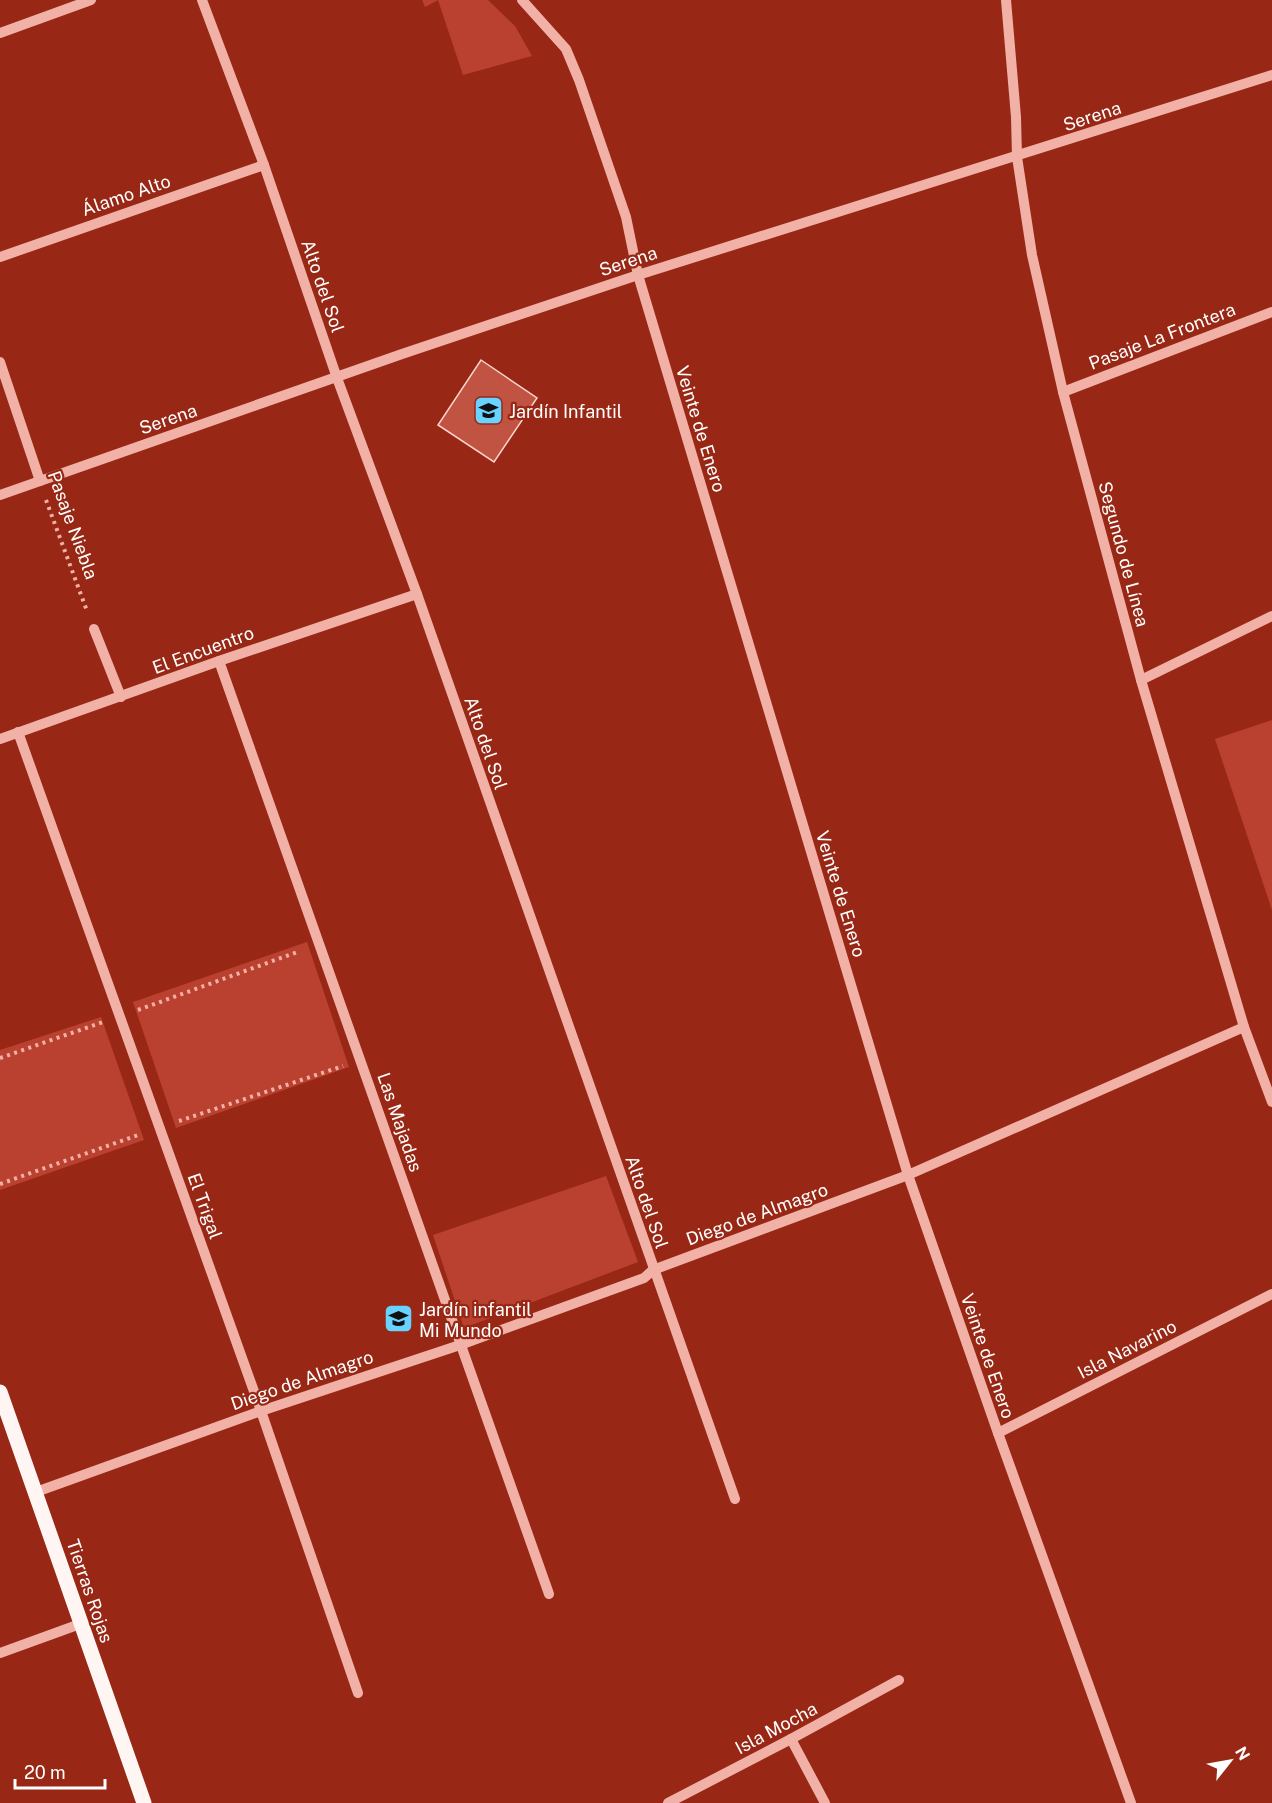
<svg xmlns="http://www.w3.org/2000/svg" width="1272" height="1803" viewBox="0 0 1272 1803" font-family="'Public Sans',sans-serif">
  <rect width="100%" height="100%" fill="#982815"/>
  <g fill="#ba402f">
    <polygon points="422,0 488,0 515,26 532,56 463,75 438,0 425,7"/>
    <polygon points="1272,720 1272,910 1215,739"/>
    <polygon points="307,942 349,1067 176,1128 133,1002"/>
    <polygon points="101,1017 144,1140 0,1190 0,1050"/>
    <polygon points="606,1176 638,1262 464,1328 433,1235"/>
  </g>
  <polygon fill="#c15342" stroke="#fdd5cf" stroke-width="1.5" points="481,360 537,398 494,462 438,425"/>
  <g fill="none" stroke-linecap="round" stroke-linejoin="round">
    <g stroke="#f2b1a7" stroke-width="4" stroke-dasharray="3 4.5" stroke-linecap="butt">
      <polyline points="46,500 87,611"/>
      <polyline points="138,1010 300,951"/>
      <polyline points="0,1058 103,1022"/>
      <polyline points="179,1121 343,1066"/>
      <polyline points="0,1184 141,1134"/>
    </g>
    <g stroke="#f2b1a7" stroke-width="10">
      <polyline points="202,0 264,165 337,378 417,594 735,1499"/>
      <polyline points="522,0 566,49 579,80 626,217 638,275 908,1175 998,1433 1131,1803"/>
      <polyline points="1006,0 1016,117 1017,157 1032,255 1063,392 1141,680 1244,1027 1272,1102"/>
      <polyline points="0,33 91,0"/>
      <polyline points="0,257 264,165"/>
      <polyline points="0,362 40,481"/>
      <polyline points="1063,392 1272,312"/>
      <polyline points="0,495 402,354 638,275 1272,75"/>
      <polyline points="94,629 121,697"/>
      <polyline points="219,661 549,1594"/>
      <polyline points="1141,680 1272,616"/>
      <polyline points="18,732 261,1411 358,1693"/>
      <polyline points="0,739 219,661 417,594"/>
      <polyline points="998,1433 1272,1294"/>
      <polyline points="36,1492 261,1411 460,1345 644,1278 653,1270 908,1175 1244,1027"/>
      <polyline points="0,1653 80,1624"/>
      <polyline points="791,1739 825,1803"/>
      <polyline points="668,1803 791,1739 899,1680"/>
    </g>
    <polyline stroke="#fff5f3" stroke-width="15" points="0,1392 144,1803"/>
  </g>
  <defs>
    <symbol id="school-square" viewBox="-11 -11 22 22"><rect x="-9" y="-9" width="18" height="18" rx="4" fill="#69d3ff" stroke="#982815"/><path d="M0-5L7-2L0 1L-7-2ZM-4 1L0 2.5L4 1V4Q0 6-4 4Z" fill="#111"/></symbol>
  </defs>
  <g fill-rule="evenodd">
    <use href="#school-square" x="472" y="394" width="33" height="33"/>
    <use href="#school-square" x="382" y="1302" width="33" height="33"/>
  </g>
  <g text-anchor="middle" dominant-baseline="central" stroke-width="4.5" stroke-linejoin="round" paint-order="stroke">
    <g font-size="18" fill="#fff" stroke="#982815">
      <text transform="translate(1092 116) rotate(-18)">Serena</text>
      <text transform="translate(126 195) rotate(-19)">Álamo Alto</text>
      <text transform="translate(628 261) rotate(-18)">Serena</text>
      <text transform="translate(323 286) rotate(71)">Alto del Sol</text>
      <text transform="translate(1162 336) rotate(-21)">Pasaje La Frontera</text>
      <text transform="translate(168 419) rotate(-19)">Serena</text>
      <text transform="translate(701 429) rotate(73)">Veinte de Enero</text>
      <text transform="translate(73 525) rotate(70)">Pasaje Niebla</text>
      <text transform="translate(1124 554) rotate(75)">Segundo de Línea</text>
      <text transform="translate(203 650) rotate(-20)">El Encuentro</text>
      <text transform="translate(486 743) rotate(71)">Alto del Sol</text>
      <text transform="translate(841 894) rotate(73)">Veinte de Enero</text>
      <text transform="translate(400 1122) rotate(71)">Las Majadas</text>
      <text transform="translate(647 1202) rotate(71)">Alto del Sol</text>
      <text transform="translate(205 1206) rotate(70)">El Trigal</text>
      <text transform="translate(757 1214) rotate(-20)">Diego de Almagro</text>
      <text transform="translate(1127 1349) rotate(-27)">Isla Navarino</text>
      <text transform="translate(988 1356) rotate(71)">Veinte de Enero</text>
      <text transform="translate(302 1380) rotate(-19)">Diego de Almagro</text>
      <text transform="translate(90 1591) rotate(71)">Tierras Rojas</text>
      <text transform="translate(776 1728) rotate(-28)">Isla Mocha</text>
    </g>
    <g font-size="18" fill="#fff" stroke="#982815" text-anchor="start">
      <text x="509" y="411">Jardín Infantil</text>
      <text x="419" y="1309">Jardín infantil<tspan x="419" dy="21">Mi Mundo</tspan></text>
    </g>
  </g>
  <g transform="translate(1230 1761) rotate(59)" stroke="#982815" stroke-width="4.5" paint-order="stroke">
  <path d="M0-4.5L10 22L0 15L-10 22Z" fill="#ffffff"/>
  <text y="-9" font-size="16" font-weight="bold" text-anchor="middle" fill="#ffffff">N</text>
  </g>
  <path d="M15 1779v9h90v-9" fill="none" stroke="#ffffff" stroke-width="3"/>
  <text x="24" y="1779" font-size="18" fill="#ffffff" stroke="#982815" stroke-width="4.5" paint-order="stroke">20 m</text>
</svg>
